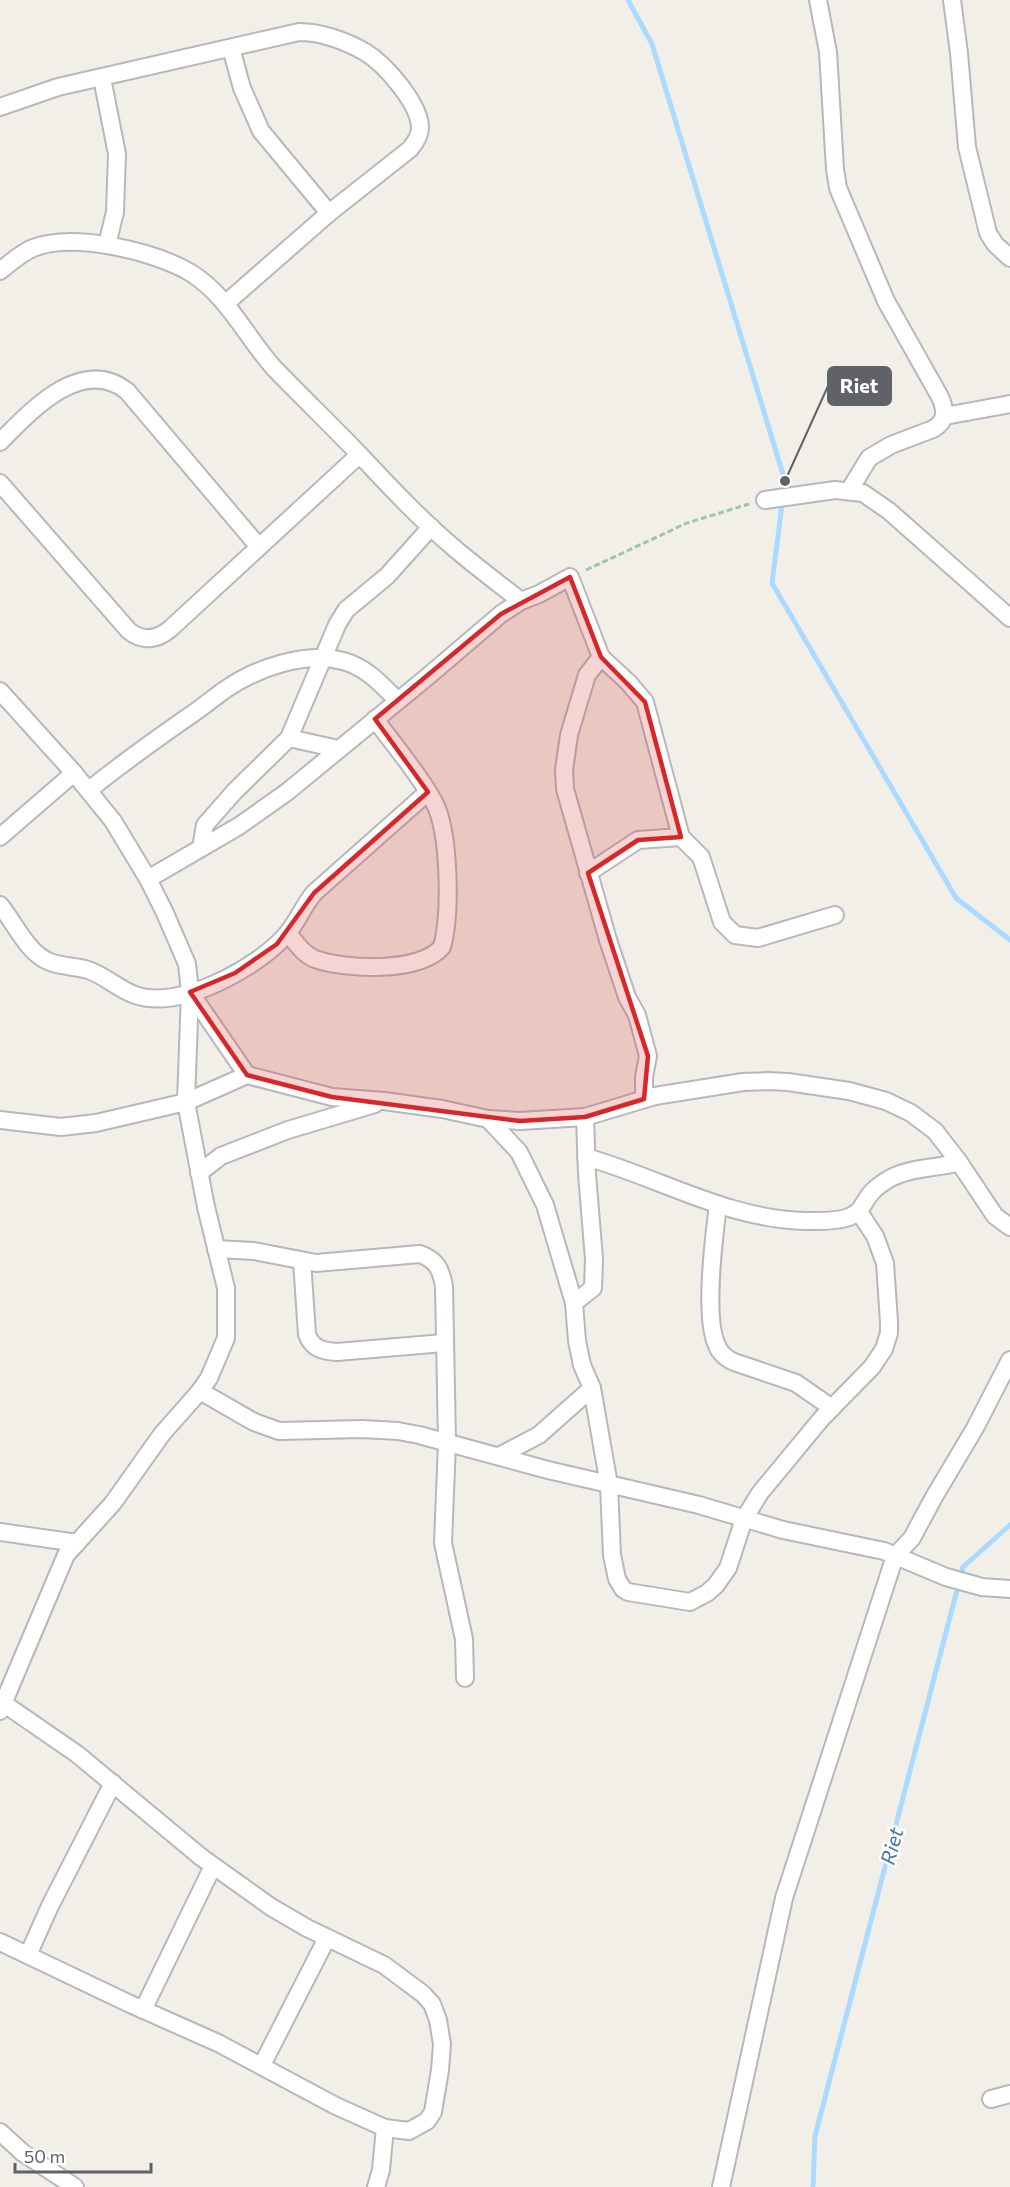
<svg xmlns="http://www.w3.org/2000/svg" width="1010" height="2187" viewBox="0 0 1010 2187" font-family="Commissioner,sans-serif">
  <rect width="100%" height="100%" fill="#f1efe8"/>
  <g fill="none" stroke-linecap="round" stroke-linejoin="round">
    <g stroke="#aadaff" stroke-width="5">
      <polyline points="628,0 652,44 785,481 772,583 956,898 1010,940"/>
      <polyline points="813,2187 815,2136 963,1567 1010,1525"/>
    </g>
    <defs>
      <g id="street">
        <path d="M818,0l10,52 7,117 3,19 48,113 54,96c6,13 7,24 -7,32l-42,16 -22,13 -20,33"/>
        <polyline points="952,0 959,53 967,147 988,233 995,244 1010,258"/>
        <polyline points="231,48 242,88 261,131 329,213"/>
        <polyline points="102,78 117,154 115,212 107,245"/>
        <path d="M0,107l58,-20 241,-55c22,0 47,9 66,20 20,12 55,52 55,76 0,8 -5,15 -10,21l-81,64 -104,91"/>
        <path d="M0,271c10,-8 21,-18 33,-23 41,-16 121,3 158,25 37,23 55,64 83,95 28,29 58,58 86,87 30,32 60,64 93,92 22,19 45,36 68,54"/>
        <polyline points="945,416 1010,404"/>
        <path d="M0,442c30,-30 81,-87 127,-51l132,156"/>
        <path d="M0,483l129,148c14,11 28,9 41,-2l189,-174"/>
        <polyline points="765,500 835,490 863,493 889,511 1010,618"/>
        <polyline points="601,657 628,682 645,702 681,837 701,857 722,922 735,935 758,938 835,915"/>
        <polyline points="0,691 74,773 113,821 148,879 165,913 187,964 190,992 186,1102 206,1207 226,1288 226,1338 209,1378 200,1391 162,1434 113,1503 66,1555 0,1711"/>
        <polyline points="289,738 338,749"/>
        <path d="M89,790c31,-25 63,-48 96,-71 14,-9 27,-20 41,-30 31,-21 79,-38 117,-28 23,6 38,23 55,40"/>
        <polyline points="0,837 74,773"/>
        <polyline points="201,848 205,825 234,792 289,738 337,625 346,610 387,576 431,527"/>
        <polyline points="588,873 638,840 681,837"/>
        <polyline points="148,879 239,826 287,792 426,678 501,614 521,601 539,594 570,577 601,657 587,675 569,735 564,770 565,789 608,940 627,997 637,1015 648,1056 644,1077 644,1099"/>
        <path d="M0,905c15,18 27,48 50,57 13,5 28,4 41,9 15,6 28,18 44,24 44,16 122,-27 151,-60 11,-12 17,-29 28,-42l114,-101"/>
        <path d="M288,933c8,10 15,21 27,26 31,11 104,14 127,-12 9,-33 8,-115 -8,-145 -14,-27 -41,-58 -59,-83"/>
        <polyline points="190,992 247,1075 332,1097 384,1101 442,1109 488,1119 520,1121 585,1117 655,1096 743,1082 768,1081 788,1082 849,1091 886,1101 911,1113 935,1131 959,1162 995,1216 1010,1227"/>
        <polyline points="585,1117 587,1174 594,1259 593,1288 574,1303 577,1341 582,1365 592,1388 609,1485 612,1555 617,1579 623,1589 628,1592 690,1602 707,1593 716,1585 728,1568 744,1519 760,1493 822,1418 872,1367 884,1349 889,1333 889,1322 885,1263 875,1236 859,1212"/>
        <polyline points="488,1119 519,1152 545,1205 574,1303"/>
        <polyline points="0,1120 61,1127 96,1123 186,1102 247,1075"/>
        <path d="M586,1157c74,21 141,62 219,64 14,0 27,1 41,-3 18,-5 16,-17 28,-28 4,-4 10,-8 15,-11 21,-12 47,-10 70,-17"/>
        <polyline points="199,1173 221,1156 288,1130 375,1104"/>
        <path d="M718,1205c-4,32 -14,109 -2,138 3,10 9,15 18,19l62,21 36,25"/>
        <path d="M216,1249l38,2 62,12 104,-9c17,6 21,16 24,32l3,157 -4,100 21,96 1,39"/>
        <path d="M302,1261l5,73c5,15 16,17 30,18l107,-9"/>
        <polyline points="200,1391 254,1422 279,1431 362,1429 398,1431 419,1435 548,1470 699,1505 783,1530 884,1551 946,1577 982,1587 1010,1589"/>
        <polyline points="499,1456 539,1435 592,1388"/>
        <polyline points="0,1532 77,1543"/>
        <polyline points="0,1942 128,2003 218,2043 336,2106 385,2128 409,2131 427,2121 433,2112 440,2070 442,2044 438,2020 432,2004 423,1994 384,1965 307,1928 271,1907 201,1857 77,1754 3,1703"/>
        <polyline points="28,1955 50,1906 113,1783"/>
        <polyline points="143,2010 213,1866"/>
        <polyline points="262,2065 327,1938"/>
        <polyline points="991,2099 1010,2094"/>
        <polyline points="0,2132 23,2153 75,2187"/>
        <polyline points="376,2187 381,2170 385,2128"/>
        <polyline points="721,2187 784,1898 895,1556 912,1538 934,1497 975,1428 1010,1360"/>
      </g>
    </defs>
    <use href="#street" stroke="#b5b8bc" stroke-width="20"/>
    <polyline stroke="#9cc7a9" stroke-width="3" stroke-dasharray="6 3" stroke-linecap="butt" points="586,570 687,523 749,504"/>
    <use href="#street" stroke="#fff" stroke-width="16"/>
  </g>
  <path fill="#d62828" fill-opacity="0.2" stroke="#d62828" stroke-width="4.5" stroke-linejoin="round" d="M570,577l31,80 44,45 36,135 -43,3 -50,33 60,183 -4,43 -59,18 -65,4 -188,-24 -85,-22 -57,-83 45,-19 42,-29 37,-51 114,-101 -53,-73 126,-105z"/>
  <g text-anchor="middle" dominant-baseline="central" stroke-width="5" stroke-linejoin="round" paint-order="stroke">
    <g font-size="20" font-style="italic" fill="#4174aa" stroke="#fff">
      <text transform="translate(891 1846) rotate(-75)">Riet</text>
    </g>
  </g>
  <path fill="none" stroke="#5f6368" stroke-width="2" d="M785 481L828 386"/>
  <circle fill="#5f6368" stroke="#fff" stroke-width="2" cx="785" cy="481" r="6"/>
  <rect fill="#5f6368" stroke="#5f6368" stroke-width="2" x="828" y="367" width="63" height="38" rx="6"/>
  <g font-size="20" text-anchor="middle" font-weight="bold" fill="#fff">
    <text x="859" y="393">Riet</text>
  </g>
  <path d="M15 2163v9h136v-9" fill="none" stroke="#5f6368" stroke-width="3"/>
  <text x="24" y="2163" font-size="18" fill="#5f6368" stroke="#ffffff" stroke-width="4.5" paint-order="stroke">50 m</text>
</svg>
